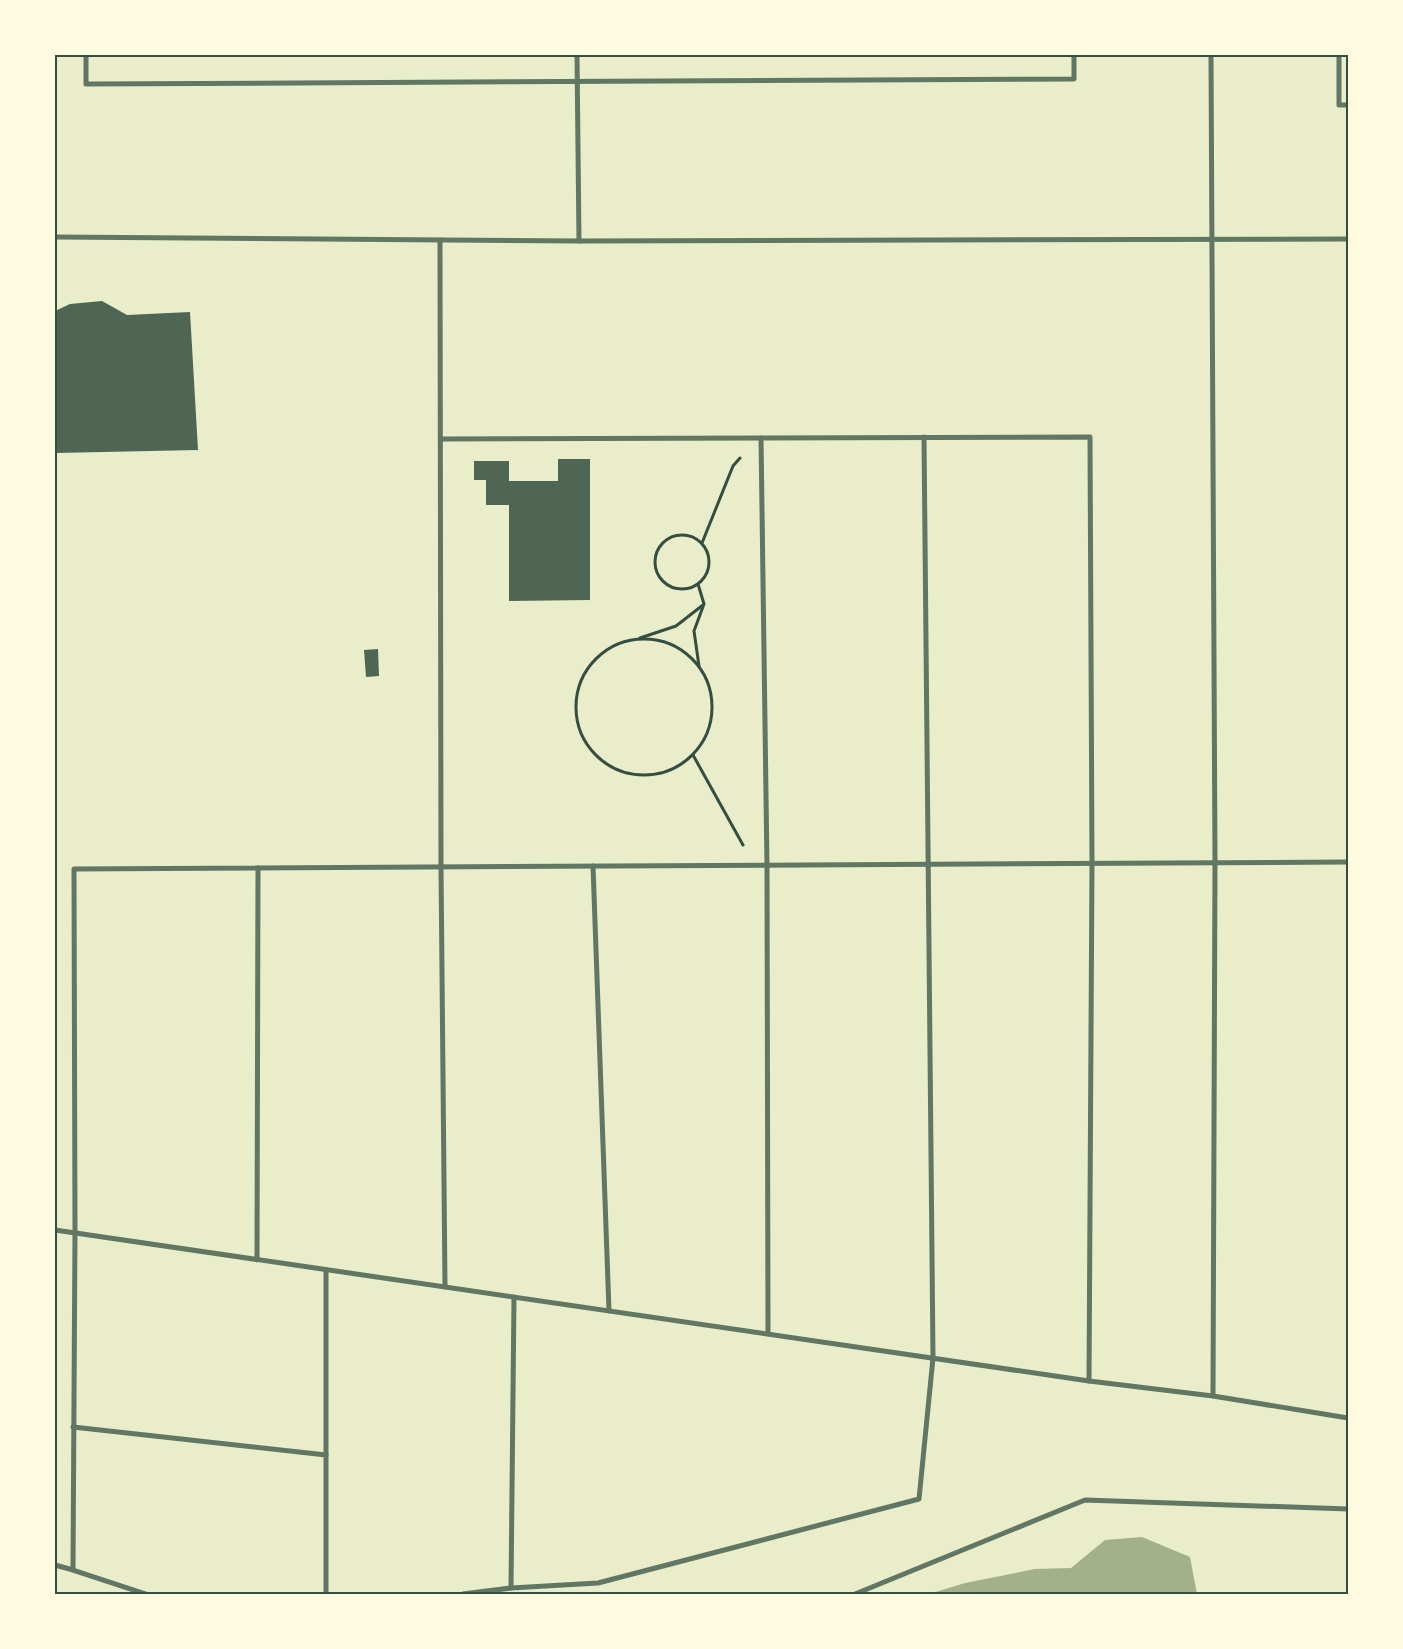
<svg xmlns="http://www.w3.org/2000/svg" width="1403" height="1649" viewBox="0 0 1403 1649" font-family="Spectral,serif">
  <rect width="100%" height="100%" fill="#e9edc9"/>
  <polygon fill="#a3b18a" points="1142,1537 1190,1557 1197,1594 929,1594 965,1583 1035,1569 1071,1568 1105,1540"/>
  <g fill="#4f6655">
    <polygon points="102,301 127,315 190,312 198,450 55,453 55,311 70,304"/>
    <polygon points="558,459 590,459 590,600 509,601 509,505 486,505 486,480 474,480 474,461 509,461 509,481 558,481"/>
    <polygon points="378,649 379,676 366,677 364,650"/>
  </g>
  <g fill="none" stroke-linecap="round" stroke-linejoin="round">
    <g stroke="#344e41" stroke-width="3">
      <circle cx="682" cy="562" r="27"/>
      <polyline points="702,543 733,466 740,458"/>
      <polyline points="698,584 704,604 694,631 699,666"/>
      <polyline points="640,638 676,626 703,605"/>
      <circle cx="644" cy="707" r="68"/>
      <polyline points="693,755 743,845"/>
    </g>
    <g stroke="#617663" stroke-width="5">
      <polyline points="86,55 86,84 1074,79 1074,55"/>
      <polyline points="577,55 579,241"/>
      <polyline points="1211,55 1215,863 1213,1396"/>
      <polyline points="1339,55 1339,105 1348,105"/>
      <polyline points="55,237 579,241 1348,239"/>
      <polyline points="440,240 441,867 445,1287"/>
      <polyline points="761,438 767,866 768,1334"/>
      <polyline points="441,439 1090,437 1092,863 1089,1381"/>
      <polyline points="593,866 609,1311"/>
      <polyline points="55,1230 1089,1381 1213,1396 1348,1418"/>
      <polyline points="257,1260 258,868"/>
      <polyline points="326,1270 326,1594"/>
      <polyline points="73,1427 326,1455"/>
      <polyline points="55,1565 73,1570 146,1594"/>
      <polyline points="73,1570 75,1233 74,869 1348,862"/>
      <polyline points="511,1588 514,1297"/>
      <polyline points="463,1594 511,1588 598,1583 919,1499 933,1358 924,437"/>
      <polyline points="855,1594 1085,1500 1348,1509"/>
    </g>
  </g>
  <rect width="1403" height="1649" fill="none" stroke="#fefae0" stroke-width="112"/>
  <rect x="56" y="56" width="1291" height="1537" fill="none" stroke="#344e41" stroke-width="2"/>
</svg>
